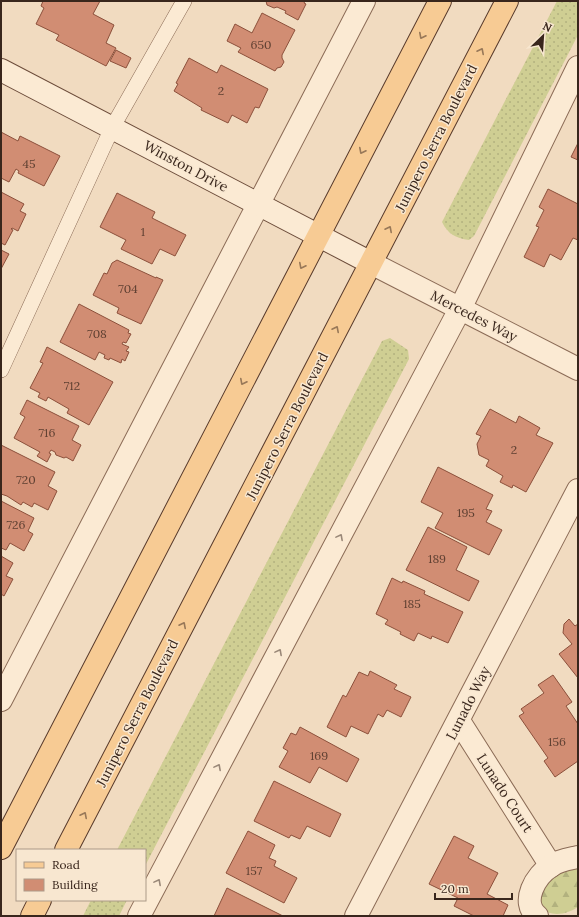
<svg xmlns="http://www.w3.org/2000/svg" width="579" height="917" viewBox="0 0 579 917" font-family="Lora,serif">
  <defs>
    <pattern id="grass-dots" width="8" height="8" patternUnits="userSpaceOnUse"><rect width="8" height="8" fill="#cfce93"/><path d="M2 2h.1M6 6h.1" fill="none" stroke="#b2b17e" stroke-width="1.8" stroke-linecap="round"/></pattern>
    <pattern id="forest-firs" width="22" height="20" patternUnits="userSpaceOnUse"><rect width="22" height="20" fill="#cfce93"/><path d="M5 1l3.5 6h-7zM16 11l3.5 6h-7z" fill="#b2b17e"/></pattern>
  </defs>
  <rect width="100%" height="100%" fill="#f1dbc0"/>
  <g fill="url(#grass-dots)">
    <path d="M557,1h21v34l-104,201 -5,4c-14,-2 -21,-6 -27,-18z"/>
    <polygon points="390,338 408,350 409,359 145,866 145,850 117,850 382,341"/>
    <polygon points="91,900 127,900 119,916 83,916"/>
  </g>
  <path fill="url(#forest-firs)" d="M578,866v41c-12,8 -27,10 -38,1v-19l16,-16z"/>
  <g fill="#d18d73" stroke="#8c503b">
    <polygon points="43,1 100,1 93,14 114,25 106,43 116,48 106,66 56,40 59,35 36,24 44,8 41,6"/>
    <polygon points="266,1 305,1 304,3 306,4 298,20 285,13 286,11 277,7 274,8 267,5"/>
    <polygon points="262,13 295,30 282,55 282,58 284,62 281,67 277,68 275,71 238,52 241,48 227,41 235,24 252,33"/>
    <polygon points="116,50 131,58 126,68 110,61"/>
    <polygon points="189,58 217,73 221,65 268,89 259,108 255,107 247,123 232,115 228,123 201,110 202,108 174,91 178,84 176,83"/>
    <polygon points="1,132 18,141 20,136 60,156 44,186 18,173 19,171 16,169 9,182 1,178"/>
    <polygon points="578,143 578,160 571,157"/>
    <polygon points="548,189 578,204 578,240 573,238 561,260 550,254 544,267 524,257 539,227 536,226 544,210 539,207"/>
    <polygon points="1,192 24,204 20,211 26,214 18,231 12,228 11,229 13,230 5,245 1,243"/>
    <polygon points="117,193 155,212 152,218 186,235 175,256 160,249 152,264 121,249 126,240 100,227"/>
    <polygon points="1,250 9,254 1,269"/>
    <polygon points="117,260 156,278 156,277 163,280 141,324 117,313 119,308 93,295 104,273 107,274 112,263"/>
    <polygon points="79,304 129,330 128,333 131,334 126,343 123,342 122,344 129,347 126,351 129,352 125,361 122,359 121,363 110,358 109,360 104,358 105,355 99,352 95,360 60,342"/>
    <polygon points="47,347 113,382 89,425 67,413 69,409 48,397 46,401 38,397 40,393 30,388 43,363 40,362"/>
    <polygon points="27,400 79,426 72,440 81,445 73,461 66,457 64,458 56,455 55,452 51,450 49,453 51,454 47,462 37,456 40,452 14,438 25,417 20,414"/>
    <polygon points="490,409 516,423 519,416 540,428 536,435 553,443 526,492 513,485 512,488 500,482 503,476 486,466 489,460 479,455 477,444 481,436 476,434"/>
    <polygon points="1,445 55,472 48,486 57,491 48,510 34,503 32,507 23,502 21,505 7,496 1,494"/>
    <polygon points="438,467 493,495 486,509 492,511 486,522 502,530 489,555 435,528 443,513 421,502"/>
    <polygon points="1,501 34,518 28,531 33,534 24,551 10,543 6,550 1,548"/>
    <polygon points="428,527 467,547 456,570 479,581 469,601 406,570"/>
    <polygon points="1,556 13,563 6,576 13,579 4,596 1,594"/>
    <polygon points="392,578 402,583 403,581 425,591 424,594 463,612 448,643 432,636 431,639 418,633 414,641 400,634 401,632 385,624 388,620 376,614"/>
    <polygon points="569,619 575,626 578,624 578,678 559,654 572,644 563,633 564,624"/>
    <polygon points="370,671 397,685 394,689 411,697 401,717 387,710 383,717 378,714 368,734 351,726 346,737 327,727 343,695 346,697 359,672 368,676"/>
    <polygon points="553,675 572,702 566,706 578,724 578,761 555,777 544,761 548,758 519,716 524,713 521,709 544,693 538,685"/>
    <polygon points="300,727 359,759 347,782 319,767 310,783 279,767 288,751 283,748 291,733 296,735"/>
    <polygon points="274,781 341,814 330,837 307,826 300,839 291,835 289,838 254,821"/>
    <polygon points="248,831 275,845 269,858 276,861 274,866 297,878 284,903 226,873"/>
    <polygon points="454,836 474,846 468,858 498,873 487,894 508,905 503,916 474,916 454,906 458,898 429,884"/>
    <polygon points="227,888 283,916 214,916"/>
  </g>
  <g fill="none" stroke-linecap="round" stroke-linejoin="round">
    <defs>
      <polyline id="lane" points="1,370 112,128 184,1"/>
      <g id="street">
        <polyline points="371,263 578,369"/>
        <polyline points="1,700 364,1"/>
        <polyline points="459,721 551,866"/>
        <polyline points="139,916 460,309 578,67"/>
        <polyline points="356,916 578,490"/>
        <path d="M537,916c-17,-14 -1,-41 14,-50 8,-6 18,-7 27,-9"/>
      </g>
      <polyline id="secondary" points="1,70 371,263"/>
      <g id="primary">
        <polyline points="1,848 440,1"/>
        <polyline points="66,850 507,1"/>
        <polyline points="32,916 40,900"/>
      </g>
    </defs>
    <use href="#lane" stroke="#8b6b56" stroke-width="16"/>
    <use href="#street" stroke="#8b6b56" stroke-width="24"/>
    <use href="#secondary" stroke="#6c4c3a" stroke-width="24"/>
    <use href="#primary" stroke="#583a2b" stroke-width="24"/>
    <use href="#lane" stroke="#fbead3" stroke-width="15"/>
    <use href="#street" stroke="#fbead3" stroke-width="22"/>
    <use href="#secondary" stroke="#fbead3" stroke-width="22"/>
    <use href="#primary" stroke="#f7cb94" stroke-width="22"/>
  </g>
  <defs><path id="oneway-chevron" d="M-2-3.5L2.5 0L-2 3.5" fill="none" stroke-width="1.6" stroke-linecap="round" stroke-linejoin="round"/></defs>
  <g stroke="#987858">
    <use href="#oneway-chevron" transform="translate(422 36) rotate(117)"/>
    <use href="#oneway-chevron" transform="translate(481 51) rotate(-63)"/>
    <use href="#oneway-chevron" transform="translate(362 151) rotate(117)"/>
    <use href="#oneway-chevron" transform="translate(389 229) rotate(-63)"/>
    <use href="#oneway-chevron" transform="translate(302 266) rotate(117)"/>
    <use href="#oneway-chevron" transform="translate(336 329) rotate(-63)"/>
    <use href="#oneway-chevron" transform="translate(243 382) rotate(117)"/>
    <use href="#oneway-chevron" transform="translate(183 625) rotate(-63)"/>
    <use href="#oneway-chevron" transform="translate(84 815) rotate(-63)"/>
  </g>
  <g stroke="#9a8878">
    <use href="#oneway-chevron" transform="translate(340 537) rotate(-62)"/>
    <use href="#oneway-chevron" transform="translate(279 652) rotate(-62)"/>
    <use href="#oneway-chevron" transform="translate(218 767) rotate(-62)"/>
    <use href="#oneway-chevron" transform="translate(158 882) rotate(-62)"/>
  </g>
  <g text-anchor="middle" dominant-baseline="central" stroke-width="3" stroke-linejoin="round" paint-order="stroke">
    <g font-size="12" fill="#5f4032">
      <text x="261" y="44">650</text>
      <text x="221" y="90">2</text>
      <text x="29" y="163">45</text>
      <text x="143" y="231">1</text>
      <text x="128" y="288">704</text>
      <text x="97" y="333">708</text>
      <text x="72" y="385">712</text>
      <text x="47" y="432">716</text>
      <text x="514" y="449">2</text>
      <text x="26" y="479">720</text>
      <text x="466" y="512">195</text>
      <text x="16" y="524">726</text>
      <text x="437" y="558">189</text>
      <text x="412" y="603">185</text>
      <text x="557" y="741">156</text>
      <text x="319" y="755">169</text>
      <text x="254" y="870">157</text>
    </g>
    <g font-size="14" fill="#39261c" stroke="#f8e7d0">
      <text transform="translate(436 138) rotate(-63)">Junipero Serra Boulevard</text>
      <text transform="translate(186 166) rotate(28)">Winston Drive</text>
      <text transform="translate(474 316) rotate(27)">Mercedes Way</text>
      <text transform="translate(287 426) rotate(-63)">Junipero Serra Boulevard</text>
      <text transform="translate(468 703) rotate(-63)">Lunado Way</text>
      <text transform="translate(137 713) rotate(-63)">Junipero Serra Boulevard</text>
      <text transform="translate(505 793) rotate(57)">Lunado Court</text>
    </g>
  </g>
  <rect width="579" height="917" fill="none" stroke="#39261c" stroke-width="4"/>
  <rect x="16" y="849" width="130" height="52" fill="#f8e7d0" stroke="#ac9a88"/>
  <rect x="24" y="862" width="20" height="6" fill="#f7cb94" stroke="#ac9a88"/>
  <text x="52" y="869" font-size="12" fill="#39261c">Road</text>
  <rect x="24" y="879" width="20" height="12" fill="#d18d73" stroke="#ac9a88"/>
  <text x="52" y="889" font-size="12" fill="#39261c">Building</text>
  <g transform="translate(543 36) rotate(25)" stroke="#f8e7d0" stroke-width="3" paint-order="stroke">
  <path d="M0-3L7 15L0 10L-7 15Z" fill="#39261c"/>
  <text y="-6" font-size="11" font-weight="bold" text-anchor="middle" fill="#39261c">N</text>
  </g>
  <path d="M435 893v6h77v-6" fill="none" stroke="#39261c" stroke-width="2"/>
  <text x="441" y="893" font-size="12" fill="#39261c" stroke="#f8e7d0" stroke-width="3" paint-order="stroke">20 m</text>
</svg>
